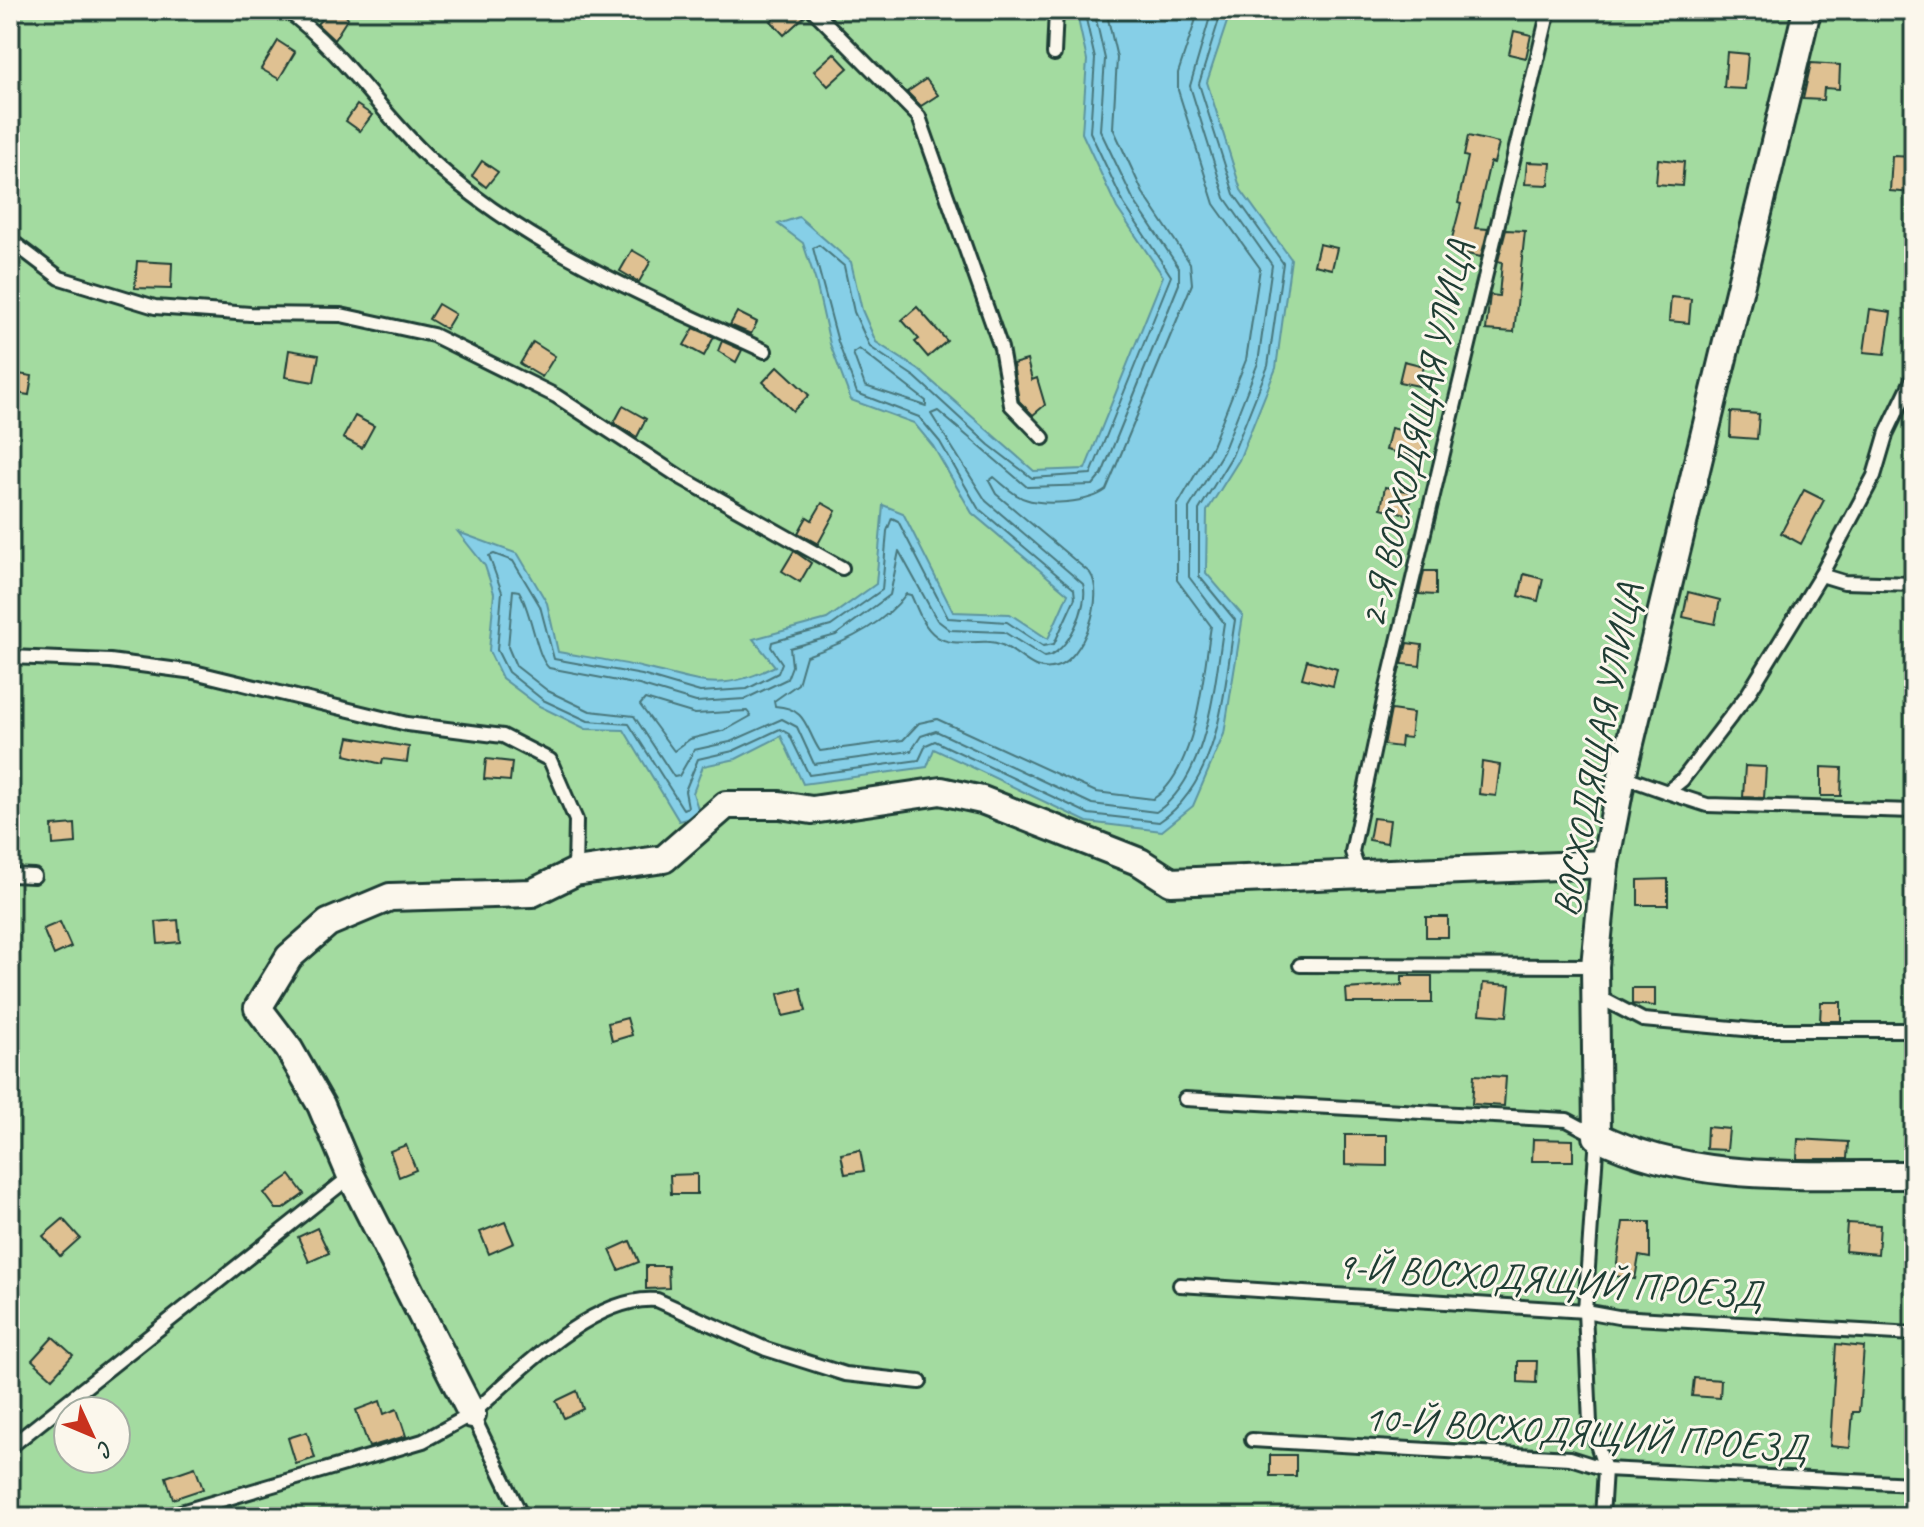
<svg xmlns="http://www.w3.org/2000/svg" width="1924" height="1527" viewBox="0 0 1924 1527" font-family="Caveat,sans-serif">
  <rect width="100%" height="100%" fill="#f5ecda"/>
  <filter id="ink" filterUnits="userSpaceOnUse"><feTurbulence type="fractalNoise" baseFrequency=".0125" numOctaves="2"/><feDisplacementMap in="SourceGraphic" scale="16" xChannelSelector="R" yChannelSelector="G"/><feConvolveMatrix kernelMatrix="1 2 1 2 8 2 1 2 1" color-interpolation-filters="sRGB"/></filter>
  <g filter="url(#ink)">
    <path fill="#a3dba0" stroke="#618c6a" stroke-width="2" fill-rule="evenodd" d="M10,10h1904v1507h-1904zM68,1411h48v48h-48z"/>
    <path fill="#86cfe7" stroke="#5d959f" stroke-width="2" d="M1076,10h155l-24,72 34,108 50,69 -15,109 -37,92 -32,51 -1,62 37,43 -19,118 -31,72 -31,25 -75,-9 -153,-73 -7,18 -124,17 -22,-48 -45,23 -33,7 -10,27 7,22 -21,6 -55,-91 -38,-1 -47,-23 -37,-28 -13,-27 5,-58 -9,-27 -27,-34 60,22 29,49 11,49c28,5 58,9 86,16 57,13 75,26 131,-2l-22,-27 74,-20 49,-35 7,-79 20,8 50,99 57,2 38,25 20,-45 -96,-81 -39,-67 -19,-23 -63,-23 -21,-56 -14,-62 -13,-39 -25,-19 21,-7 52,45 11,48 14,32 43,28 115,101 51,-2 78,-193 -46,-68 -35,-75 5,-73z"/>
    <g fill="none" stroke-linecap="round" stroke-linejoin="round">
      <g stroke="#48777c" stroke-width="2">
        <path d="M1084,10l11,49 -5,73 34,72 47,72 -80,198 -59,4 -43,-33 -74,-68 -45,-30 -16,-35 -10,-46 -25,-21 -6,3 25,94 19,51 62,24 21,25 38,66 96,81 1,9 -21,46 -11,2 -36,-24 -59,-4 -50,-97 -6,-3 -5,13 -5,59 -51,36 -59,16 -1,5 11,16 -4,10 -31,16 -47,3 -58,-17 -88,-16 -14,-53 -27,-45 -19,-7 -5,2 13,36 -5,58 11,22 35,28 45,21 41,3 54,85 5,-2 -3,-16 13,-32 35,-8 47,-22 9,5 20,41 110,-15 7,-15 9,-4 154,73 70,8c62,-41 65,-135 76,-202l-36,-44v-66l33,-54 36,-90 15,-103 -49,-69 -35,-110 23,-74"/>
        <path d="M1094,10l11,49 -5,71 33,69 46,69v16l-77,190 -9,11 -66,2 -89,-76 -7,3 55,87 97,83c7,20 -16,72 -39,73l-40,-25 -54,-2 -13,-10 -38,-69 -9,44 -54,40 -46,13 2,18 -5,13 -42,20 -49,3 -57,-17 -90,-17c-13,-11 -17,-56 -30,-77l-6,-1 -5,57 8,19 32,25 42,20 44,5 40,61 5,-1 15,-26 36,-8 52,-23 15,8 17,37 97,-13 10,-15 15,-5 156,73 64,8c53,-34 59,-132 68,-189l-35,-46v-69l34,-56 35,-89 14,-98 -47,-67 -35,-112 22,-76"/>
        <path d="M1106,10l11,48 -4,70 30,65 47,70 2,21 -86,206c-17,13 -61,16 -81,9 -11,-3 -21,-14 -31,-22l-5,4 7,13 94,79c16,23 -7,87 -34,94 -23,7 -35,-14 -54,-22 -20,-9 -47,5 -66,-9 -13,-9 -19,-28 -25,-41l-5,-1c-23,32 -64,50 -100,62l-8,28 -24,17 1,5c33,2 30,23 45,45l83,-11 16,-17 18,-4 159,73 57,7c44,-28 50,-124 58,-173l-34,-46v-74l35,-60 34,-86 14,-92 -46,-64 -36,-114v-17l21,-63"/>
        <polygon points="859,349 926,401 926,406 865,386 853,353"/>
        <polygon points="645,699 695,714 747,711 751,716 726,730 690,739 674,751 640,705"/>
      </g>
    </g>
    <g fill="#dfc192" stroke="#1f3d34" stroke-width="2">
      <polygon points="330,10 340,10 348,18 334,40 317,24"/>
      <polygon points="783,10 804,10 806,15 784,35 771,21"/>
      <polygon points="1514,31 1531,35 1526,58 1509,54"/>
      <polygon points="278,41 295,52 279,79 261,69"/>
      <polygon points="1727,52 1748,54 1745,89 1724,88"/>
      <polygon points="834,53 848,68 828,86 814,71"/>
      <polygon points="1811,63 1840,65 1839,89 1824,88 1823,100 1803,99"/>
      <polygon points="926,79 938,95 921,106 907,92"/>
      <polygon points="357,105 372,115 360,131 346,121"/>
      <polygon points="1468,136 1499,143 1494,163 1490,162 1475,228 1488,229 1481,257 1449,250 1461,204 1458,203 1468,157 1464,156"/>
      <polygon points="1892,156 1914,157 1913,193 1890,191"/>
      <polygon points="1658,159 1684,162 1682,186 1656,184"/>
      <polygon points="482,161 498,172 486,187 472,176"/>
      <polygon points="1527,162 1551,163 1549,185 1525,184"/>
      <polygon points="1506,230 1525,231 1514,332 1486,330 1490,295 1499,296 1502,262 1498,261"/>
      <polygon points="1319,244 1337,248 1332,269 1314,265"/>
      <polygon points="632,250 651,261 639,282 620,271"/>
      <polygon points="137,261 172,263 171,289 135,288"/>
      <polygon points="1671,297 1691,299 1689,323 1669,321"/>
      <polygon points="438,304 455,314 446,329 429,319"/>
      <polygon points="917,307 947,341 928,357 915,342 919,339 902,320"/>
      <polygon points="1870,309 1891,312 1885,354 1864,352"/>
      <polygon points="737,312 757,322 751,334 730,325"/>
      <polygon points="694,328 714,337 704,356 684,345"/>
      <polygon points="722,341 742,350 736,362 718,351"/>
      <polygon points="533,342 555,356 542,377 520,364"/>
      <polygon points="289,350 319,355 314,382 285,377"/>
      <polygon points="1027,360 1032,380 1037,378 1045,405 1033,415 1019,401 1013,364"/>
      <polygon points="1404,361 1424,366 1419,386 1399,382"/>
      <polygon points="778,366 809,395 793,411 763,382"/>
      <polygon points="12,373 32,376 29,395 10,392"/>
      <polygon points="623,406 646,419 637,437 614,423"/>
      <polygon points="1731,412 1759,414 1757,439 1730,437"/>
      <polygon points="355,416 374,426 362,448 343,438"/>
      <polygon points="1391,428 1426,436 1421,458 1386,450"/>
      <polygon points="1385,487 1412,492 1407,514 1381,508"/>
      <polygon points="1804,490 1824,500 1801,544 1781,533"/>
      <polygon points="822,503 836,511 818,544 798,533 807,517 812,520"/>
      <polygon points="794,551 811,563 800,582 782,571"/>
      <polygon points="1424,571 1436,571 1436,595 1419,594"/>
      <polygon points="1524,574 1543,579 1538,601 1519,596"/>
      <polygon points="1688,592 1720,600 1715,624 1683,617"/>
      <polygon points="1407,643 1422,645 1420,666 1402,664"/>
      <polygon points="1307,660 1337,669 1333,686 1302,678"/>
      <polygon points="1391,710 1413,713 1410,738 1401,737 1400,747 1384,745"/>
      <polygon points="349,737 409,747 407,762 383,759 382,764 345,755"/>
      <polygon points="486,759 512,762 510,781 484,779"/>
      <polygon points="1482,762 1500,765 1496,796 1479,794"/>
      <polygon points="1745,766 1766,767 1764,798 1743,797"/>
      <polygon points="1821,767 1842,768 1841,796 1821,796"/>
      <polygon points="1373,818 1390,820 1387,843 1369,840"/>
      <polygon points="75,824 76,843 53,845 52,826"/>
      <polygon points="1668,879 1668,905 1638,905 1638,880"/>
      <rect x="1426" y="917" width="22" height="20"/>
      <polygon points="178,920 180,942 158,944 156,922"/>
      <polygon points="60,922 71,947 54,955 43,929"/>
      <polygon points="1402,976 1432,976 1432,1003 1347,1003 1346,989 1402,985"/>
      <polygon points="1483,983 1510,985 1507,1016 1480,1014"/>
      <polygon points="801,988 806,1011 783,1016 778,994"/>
      <polygon points="1632,988 1655,988 1655,1006 1632,1004"/>
      <polygon points="1821,1002 1841,1002 1841,1021 1820,1021"/>
      <polygon points="627,1018 632,1035 612,1041 608,1023"/>
      <polygon points="1474,1075 1506,1077 1504,1106 1472,1104"/>
      <polygon points="1707,1127 1729,1129 1727,1150 1706,1149"/>
      <polygon points="1345,1135 1387,1135 1387,1166 1345,1165"/>
      <polygon points="1533,1139 1573,1140 1573,1161 1532,1161"/>
      <polygon points="1798,1139 1848,1142 1847,1159 1797,1159"/>
      <polygon points="406,1145 416,1170 399,1177 390,1151"/>
      <polygon points="860,1150 864,1171 845,1174 841,1154"/>
      <polygon points="697,1174 697,1194 671,1194 670,1175"/>
      <polygon points="290,1175 304,1194 283,1209 276,1209 264,1193"/>
      <polygon points="63,1219 80,1238 60,1256 43,1236"/>
      <polygon points="505,1222 514,1243 489,1254 480,1232"/>
      <polygon points="1623,1222 1650,1222 1650,1258 1639,1256 1635,1279 1615,1276"/>
      <polygon points="1847,1223 1880,1225 1878,1254 1845,1251"/>
      <polygon points="317,1228 329,1253 309,1262 298,1237"/>
      <polygon points="630,1241 639,1262 619,1270 610,1250"/>
      <polygon points="646,1266 668,1266 669,1288 646,1289"/>
      <polygon points="53,1337 73,1355 52,1378 32,1360"/>
      <polygon points="1836,1344 1864,1347 1859,1412 1853,1412 1850,1448 1830,1446"/>
      <polygon points="1518,1361 1537,1361 1536,1383 1518,1382"/>
      <polygon points="1694,1378 1721,1380 1720,1398 1692,1396"/>
      <polygon points="577,1391 583,1409 564,1418 556,1401"/>
      <polygon points="380,1401 384,1414 397,1409 406,1436 369,1447 356,1410"/>
      <polygon points="307,1432 315,1458 296,1464 288,1438"/>
      <rect x="1270" y="1455" width="26" height="21"/>
      <polygon points="195,1467 203,1489 173,1499 166,1477"/>
    </g>
    <g fill="none" stroke-linecap="round" stroke-linejoin="round">
      <defs>
        <g id="lane">
          <path d="M286,10c56,40 93,101 143,148 95,89 220,139 336,193"/>
          <polyline points="813,10 919,117 1001,348 1011,405 1043,438"/>
          <polyline points="1054,54 1056,10"/>
          <polyline points="10,240 60,278 155,307 250,314 341,315 433,335 556,396 680,477 842,568"/>
          <polyline points="1821,575 1844,582 1914,584"/>
          <polyline points="10,657 110,661 194,672 407,724 503,736 550,760 576,820 575,872"/>
          <polyline points="1622,776 1667,792 1682,780 1748,694 1821,575 1874,476 1887,432 1914,376"/>
          <polyline points="1667,792 1707,805 1914,811"/>
          <polyline points="1359,873 1352,852 1385,696 1549,10"/>
          <polyline points="10,875 34,876"/>
          <polyline points="1300,965 1595,966"/>
          <polyline points="1597,996 1643,1020 1755,1030 1914,1030"/>
          <polyline points="1185,1099 1567,1120 1597,1136 1585,1311 1590,1423 1605,1469 1602,1517"/>
          <polyline points="1180,1285 1585,1311 1618,1317 1914,1334"/>
          <polyline points="1252,1440 1570,1458 1605,1469 1914,1484"/>
          <polyline points="10,1447 351,1176"/>
          <polyline points="164,1517 423,1441 472,1414"/>
          <path d="M522,1517l-50,-103c45,-40 121,-120 185,-114l109,49 79,25 75,8"/>
        </g>
        <g id="street">
          <path d="M1807,10l-185,766 -17,88 -10,102 2,170c96,48 212,38 317,39"/>
          <polyline points="472,1414 351,1176 321,1105 289,1049 258,1008 289,957 328,923 390,897 532,893 575,872 664,859 726,805 780,805 812,810 941,791 982,800 1140,862 1171,882 1605,864"/>
        </g>
      </defs>
      <use href="#lane" stroke="#1f3d34" stroke-width="18"/>
      <use href="#street" stroke="#1f3d34" stroke-width="32"/>
      <use href="#lane" stroke="#fbf7ec" stroke-width="12"/>
      <use href="#street" stroke="#fbf7ec" stroke-width="26"/>
    </g>
  </g>
  <g text-anchor="middle" dominant-baseline="central" stroke-width="6" stroke-linejoin="round" paint-order="stroke">
    <g font-size="38" fill="#1f3d34" stroke="#fbf7ec">
      <text transform="translate(1416 434) rotate(-77)">2-Я ВОСХОДЯЩАЯ УЛИЦА</text>
      <text transform="translate(1597 750) rotate(-79)">ВОСХОДЯЩАЯ УЛИЦА</text>
      <text transform="translate(1549 1280) rotate(4)">9-Й ВОСХОДЯЩИЙ ПРОЕЗД</text>
      <text transform="translate(1585 1433) rotate(4)">10-Й ВОСХОДЯЩИЙ ПРОЕЗД</text>
    </g>
  </g>
  <rect width="1924" height="1527" fill="none" stroke="#fbf7ec" stroke-width="40"/>
  <rect x="20" y="20" width="1884" height="1487" fill="none" stroke="#1f3d34" stroke-width="3" filter="url(#ink)"/>
  <g transform="translate(92 1435) rotate(134)"><circle r="38" fill="#fbf7ec" stroke="#a3ada2" stroke-width="2"/>
  <path d="M0-6L14 30L0 20L-14 30Z" fill="#c8321e"/>
  <text y="-12" font-size="22" font-weight="bold" text-anchor="middle" fill="#1f3d34">С</text>
  </g>
</svg>
